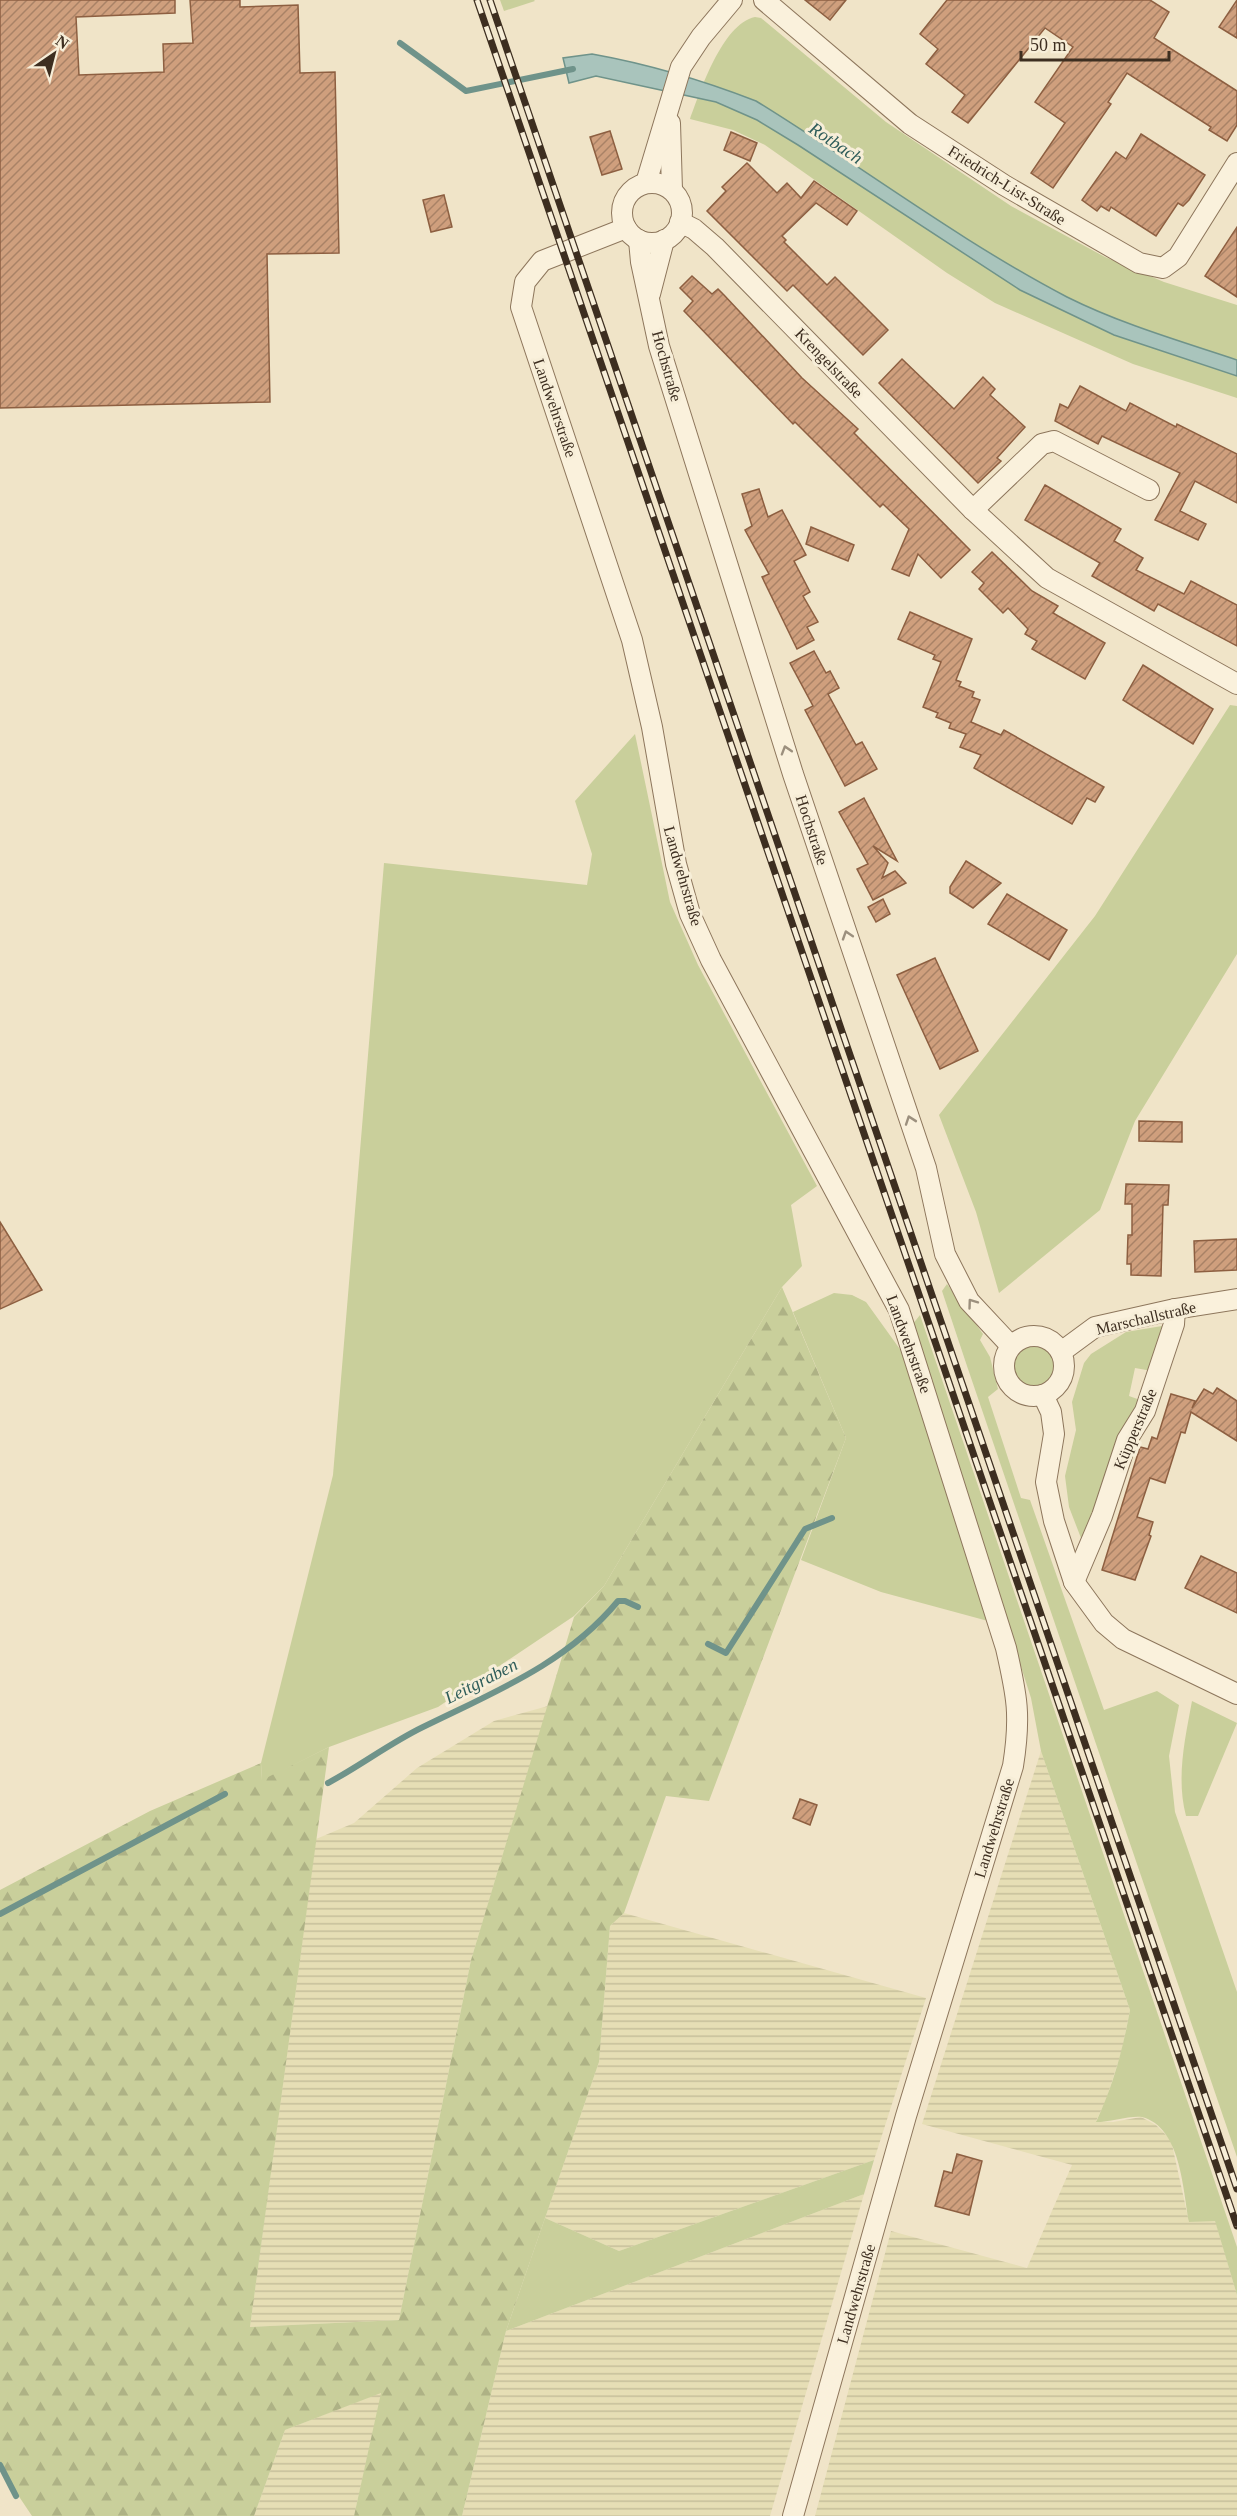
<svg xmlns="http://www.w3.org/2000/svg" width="1237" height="2516" viewBox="0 0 1237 2516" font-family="Georgia,serif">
  <defs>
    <pattern id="farmland-rules" width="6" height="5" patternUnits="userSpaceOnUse" patternTransform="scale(1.5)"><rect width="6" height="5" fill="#e6deb5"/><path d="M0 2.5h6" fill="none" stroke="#c6bf9b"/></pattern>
    <pattern id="forest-firs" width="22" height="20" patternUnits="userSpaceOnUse" patternTransform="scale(1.5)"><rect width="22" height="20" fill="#c9cf9b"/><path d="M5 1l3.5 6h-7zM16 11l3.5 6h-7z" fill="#aeb285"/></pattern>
    <pattern id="building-hatch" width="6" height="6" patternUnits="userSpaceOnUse" patternTransform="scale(1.5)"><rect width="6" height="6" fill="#cf9f7d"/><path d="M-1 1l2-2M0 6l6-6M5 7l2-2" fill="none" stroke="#a98266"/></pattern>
  </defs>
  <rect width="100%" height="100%" fill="#f0e4c8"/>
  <g fill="url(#farmland-rules)">
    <polygon points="548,1706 471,1960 399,2320 250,2327 316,1839 354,1823 417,1768 494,1721"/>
    <polygon points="1041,1751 1130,2010 1122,2050 1106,2100 1096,2121 1113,2122 1141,2117 1156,2125 1171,2140 1189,2222 1215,2220 1237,2295 1237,2516 815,2516 891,2231 1027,2268 1072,2165 922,2124"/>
    <polygon points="624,1913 926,1998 874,2160 619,2251 545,2218 599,2062 610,1926"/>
    <polygon points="864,2194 770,2516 462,2516 506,2331"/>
    <polygon points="382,2392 354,2516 254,2516 285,2430"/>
  </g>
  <g fill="#c9cf9b">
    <polygon points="500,0 534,0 535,1 504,11"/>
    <path d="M755,17l6,1 125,104 125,84 94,51 59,25 73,23v93l-104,-34 -138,-61 -48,-30 -182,-128 -32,-15 -43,-11c10,-27 32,-95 65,-102z"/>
    <polygon points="1230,705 1237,706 1237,954 1135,1121 1100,1210 999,1293 976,1212 939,1115 1095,916"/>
    <polygon points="635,734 670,902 698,965 817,1186 791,1205 802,1266 782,1287 604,1586 574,1616 438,1707 329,1747 262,1781 261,1763 333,1475 384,863 587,885 592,854 575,801"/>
    <polygon points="947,1284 983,1334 980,1340 990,1357 998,1389 988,1397 1021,1498 1030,1500 1104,1710 1157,1691 1179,1705 1169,1756 1175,1812 1237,1992 1237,2157 967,1366 942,1291"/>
    <polygon points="834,1293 852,1295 866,1302 907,1359 988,1621 881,1592 801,1560 846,1438 793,1312"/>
    <path d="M920,1315l317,932v48l-22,-74 -26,1c-6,-32 -8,-95 -47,-105 -10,-2 -33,5 -46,5 17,-36 27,-73 34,-112l-89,-259 -10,-53 -119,-373z"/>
    <polygon points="1162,1326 1162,1341 1152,1371 1135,1368 1129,1396 1143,1401 1087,1534 1081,1538 1069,1507 1065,1476 1076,1430 1072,1402 1084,1363 1091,1354 1126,1332"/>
    <circle cx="1035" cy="1366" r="22"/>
    <path d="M1192,1701l45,22 -39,93h-12c-10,-38 -1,-77 6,-115z"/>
    <polygon points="874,2160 864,2194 506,2331 545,2218 619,2251"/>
  </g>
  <polygon fill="url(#forest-firs)" points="782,1287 846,1438 709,1801 666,1796 624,1913 610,1926 599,2062 506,2331 462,2516 354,2516 381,2393 285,2430 254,2516 32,2516 0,2468 0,1890 150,1811 261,1763 262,1780 329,1747 250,2327 399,2320 471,1960 574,1617 604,1586"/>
  <path fill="#a9c4bc" stroke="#6f938a" stroke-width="1.5" d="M592,54c56,10 110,26 164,47 104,64 202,139 311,196 54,27 113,44 170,63v16l-123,-41 -94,-45 -222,-145 -41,-25 -41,-18 -120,-26 -27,7 -6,-25z"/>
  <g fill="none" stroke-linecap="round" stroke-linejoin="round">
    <g stroke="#6f938a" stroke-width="6">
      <polyline points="400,43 466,91 573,69"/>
      <polyline points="708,1644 726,1653 805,1529 832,1518"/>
      <path d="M328,1783c32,-17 62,-40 95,-56 71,-35 143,-63 195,-126h7l13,6"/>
      <polyline points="0,1914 225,1794"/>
      <polyline points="0,2465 16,2496"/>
    </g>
  </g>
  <g fill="url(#building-hatch)" stroke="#8d5f41" stroke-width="1.5">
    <polygon points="0,0 175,0 175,13 76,17 79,75 164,72 163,44 193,43 190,0 240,0 240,7 298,5 300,73 335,72 339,253 267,254 270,402 0,408"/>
    <polygon points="805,0 846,0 830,20"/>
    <polygon points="947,0 1150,0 1169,12 1154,38 1237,91 1237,125 1227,141 1209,130 1211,127 1127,73 1108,102 1111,104 1053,188 1031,173 1065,123 1035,102 1073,47 1045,28 968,123 952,112 965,95 926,64 938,49 920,34"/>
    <polygon points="1237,0 1237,38 1219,27"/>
    <polygon points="610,131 622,169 602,175 590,137"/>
    <polygon points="731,132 757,143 750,161 724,150"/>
    <polygon points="1141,134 1205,175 1189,200 1183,206 1178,203 1156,236 1111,207 1109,211 1101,206 1097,211 1082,200 1116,152 1126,159"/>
    <polygon points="747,163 777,193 787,183 801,198 814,181 857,211 847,225 816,203 782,236 786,240 784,242 827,285 835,277 888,330 863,355 793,285 787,291 707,211 726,191 722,187"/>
    <polygon points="444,195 452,227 431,232 423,200"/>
    <polygon points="1237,227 1237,297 1205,276"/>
    <polygon points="692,276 712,294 718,289 724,295 802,378 858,429 854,433 970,550 941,578 918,554 909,576 892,569 909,529 883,504 880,507 795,422 793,424 684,311 693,301 680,288"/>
    <polygon points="902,359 954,409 983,377 995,389 990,395 1025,427 997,458 1001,461 978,483 879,383"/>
    <polygon points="1080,386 1126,411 1130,403 1176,427 1177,424 1237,454 1237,503 1195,481 1180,511 1206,524 1198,540 1155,520 1180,473 1102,436 1098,444 1055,421 1060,404 1068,408"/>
    <polygon points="1045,485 1121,529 1114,541 1143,558 1136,570 1184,594 1191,581 1237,605 1237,646 1158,604 1154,611 1092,576 1100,563 1025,520"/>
    <polygon points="759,489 768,517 782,510 806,555 794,561 810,592 803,596 818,622 807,627 814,640 797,649 762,577 769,574 745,530 752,526 742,494"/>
    <polygon points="811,527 854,545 848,561 806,544"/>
    <polygon points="992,552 1032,591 1058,606 1053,613 1105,643 1085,679 1032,649 1037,641 1025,634 1028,629 1008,608 1003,613 979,589 984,583 972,572"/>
    <polygon points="910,612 972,639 956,680 961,682 959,686 974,692 972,697 980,700 971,722 1001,735 1004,730 1104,787 1095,802 1087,798 1072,824 974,768 981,755 960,747 966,734 949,728 951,723 936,717 938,713 923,707 941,662 933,659 935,655 898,639"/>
    <polygon points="814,651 826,673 830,671 839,688 828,694 856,745 862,742 877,769 845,786 805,710 813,706 790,663"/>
    <polygon points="1143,665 1213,709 1193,744 1123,700"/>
    <polygon points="864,798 897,861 873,846 888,863 882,878 895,871 906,883 873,900 857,869 868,864 839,812"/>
    <polygon points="966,861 1001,883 973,908 950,893 950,887"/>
    <polygon points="1007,894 1067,930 1049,960 988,924"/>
    <polygon points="883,899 890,914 876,922 868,907"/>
    <polygon points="935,958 978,1051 940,1069 897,975"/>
    <polygon points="1139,1121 1182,1122 1182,1142 1139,1141"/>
    <polygon points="1126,1184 1169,1185 1168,1205 1163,1205 1161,1276 1131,1275 1131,1264 1127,1264 1128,1235 1132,1235 1132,1204 1125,1204"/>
    <polygon points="0,1222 42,1290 0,1309"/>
    <polygon points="1237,1239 1237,1270 1195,1272 1194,1241"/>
    <polygon points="1217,1388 1237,1401 1237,1441 1191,1412 1185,1433 1181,1432 1165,1483 1150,1478 1137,1517 1153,1522 1149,1535 1151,1536 1135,1580 1102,1570 1140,1447 1148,1449 1152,1437 1157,1439 1171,1394 1195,1401 1192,1408 1204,1389 1213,1394"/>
    <polygon points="1201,1556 1237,1573 1237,1613 1185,1588"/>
    <polygon points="800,1799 817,1805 810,1825 793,1818"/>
    <polygon points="957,2154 982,2161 969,2215 935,2206 944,2171 952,2173"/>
  </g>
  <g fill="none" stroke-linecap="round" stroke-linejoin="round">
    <defs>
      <g id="minor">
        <polyline points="764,0 910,124 1004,185 1139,263 1163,268 1178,257 1237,163"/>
        <polyline points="670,123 672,190"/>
        <polyline points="646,183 681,67 701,37 732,0"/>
        <circle cx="652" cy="213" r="30"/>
        <polyline points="680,222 694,229 715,247 973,510 1047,578 1237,684"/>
        <path d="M626,228l-84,33 -17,21 -4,25 111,333 20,87 24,137 14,50 21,46 188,350 107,338c11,48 15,68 7,118l-107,350 -113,400"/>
        <polyline points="639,240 641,262 659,346 793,774 926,1168 945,1254 969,1301 1011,1346"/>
        <polyline points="650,294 664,240"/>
        <polyline points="973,510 1042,444 1054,441 1149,490"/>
        <circle cx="1034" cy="1366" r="30"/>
        <polyline points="1061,1352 1095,1327 1175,1309 1237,1299"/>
        <polyline points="1043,1395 1051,1412 1054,1434 1046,1482 1054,1521 1074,1582 1104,1623 1123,1639 1237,1694"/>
        <polyline points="1074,1582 1102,1516 1127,1440 1145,1411 1174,1324 1175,1309"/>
      </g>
    </defs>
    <use href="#minor" stroke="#8d765c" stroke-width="22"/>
    <use href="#minor" stroke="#faf1dc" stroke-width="20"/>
    <defs>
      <g id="rail">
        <polyline points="477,0 1237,2226"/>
        <polyline points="490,0 1237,2189"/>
      </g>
    </defs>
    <use href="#rail" stroke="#3d2e20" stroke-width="7"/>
    <use href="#rail" stroke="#f7eed8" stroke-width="4.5" stroke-dasharray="14" stroke-linecap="butt"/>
  </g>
  <defs><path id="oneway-chevron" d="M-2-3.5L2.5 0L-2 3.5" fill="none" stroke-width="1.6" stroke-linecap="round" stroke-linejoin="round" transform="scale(1.5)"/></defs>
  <g stroke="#9c907e">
    <use href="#oneway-chevron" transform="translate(786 750) rotate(-107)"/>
    <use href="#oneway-chevron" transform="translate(847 935) rotate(-108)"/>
    <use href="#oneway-chevron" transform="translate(910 1120) rotate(-109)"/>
    <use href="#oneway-chevron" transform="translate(972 1303) rotate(-126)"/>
  </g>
  <g text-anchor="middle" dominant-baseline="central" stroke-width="6" stroke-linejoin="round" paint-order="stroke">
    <g font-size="16" fill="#3d2e20" stroke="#f7eed8">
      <text transform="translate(1007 185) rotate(32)">Friedrich-List-Straße</text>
      <text transform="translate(829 363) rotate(46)">Krengelstraße</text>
      <text transform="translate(667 366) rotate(74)">Hochstraße</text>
      <text transform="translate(555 408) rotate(71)">Landwehrstraße</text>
      <text transform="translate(812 830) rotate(72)">Hochstraße</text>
      <text transform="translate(683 876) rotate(74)">Landwehrstraße</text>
      <text transform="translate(1146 1318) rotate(-13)">Marschallstraße</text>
      <text transform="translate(909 1344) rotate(70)">Landwehrstraße</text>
      <text transform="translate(1135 1429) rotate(-67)">Küpperstraße</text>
      <text transform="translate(994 1828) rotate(-73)">Landwehrstraße</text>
      <text transform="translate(856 2294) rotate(-74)">Landwehrstraße</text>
    </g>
    <g font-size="18" font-style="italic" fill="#2f5d5a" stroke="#f7eed8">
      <text transform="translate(836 143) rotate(34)">Rotbach</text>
      <text transform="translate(481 1681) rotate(-27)">Leitgraben</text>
    </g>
  </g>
  <g transform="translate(54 54) rotate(35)" stroke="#f7eed8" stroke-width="4.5" paint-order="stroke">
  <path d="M0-4.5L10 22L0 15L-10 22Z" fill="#3d2e20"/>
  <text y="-9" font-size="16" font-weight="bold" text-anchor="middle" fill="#3d2e20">N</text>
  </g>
  <path d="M1021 51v9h148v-9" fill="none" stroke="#3d2e20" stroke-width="3"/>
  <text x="1030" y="51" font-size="18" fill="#3d2e20" stroke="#f7eed8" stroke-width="4.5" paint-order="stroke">50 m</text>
</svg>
